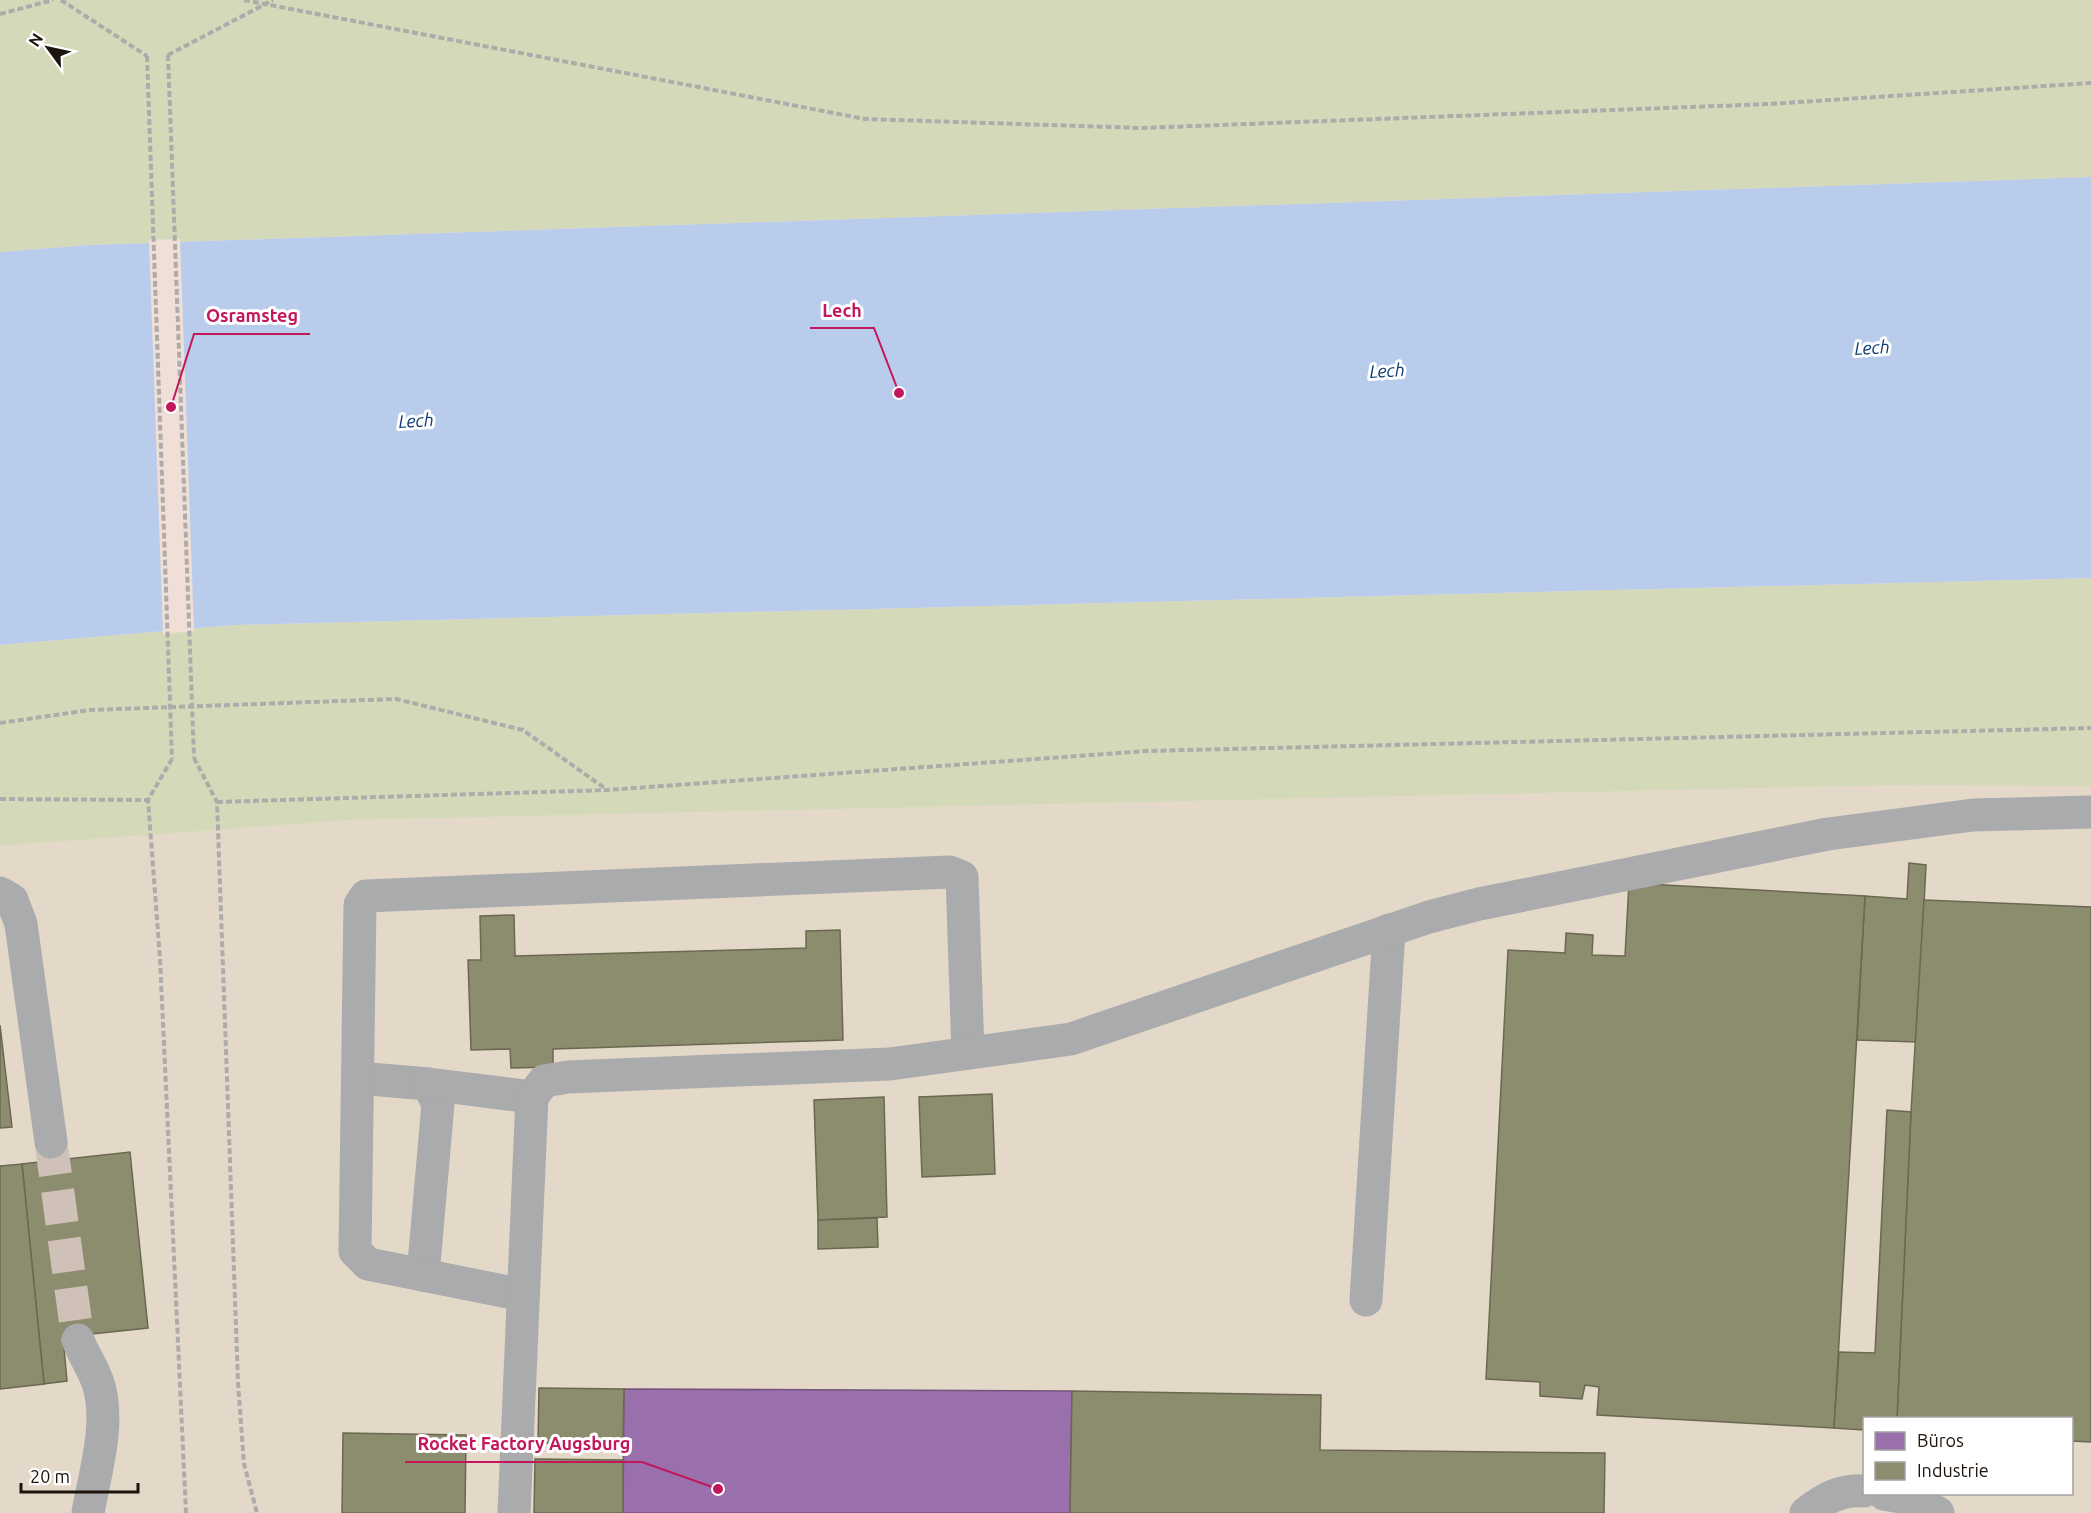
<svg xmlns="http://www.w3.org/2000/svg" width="2091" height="1513" viewBox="0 0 2091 1513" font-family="Ubuntu,sans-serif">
  <rect width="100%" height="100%" fill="#f0dfd6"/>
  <path fill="#e4d8c8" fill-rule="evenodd" d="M1903,785l188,1v727h-2091v-667l351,-26zM1864,1418h208v76h-208z"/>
  <g fill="#d4dab9">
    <polygon points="0,0 2091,0 2091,177 89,245 0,252"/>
    <polygon points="2091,578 2091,786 1903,785 351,820 0,846 0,645 234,625"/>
  </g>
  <polygon fill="#b9ccec" points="2091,177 2091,578 234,625 0,645 0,252 89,245"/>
  <polygon fill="#f0dfd6" points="180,239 194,631 163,634 149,240"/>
  <polygon fill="#9970ab" stroke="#74547c" stroke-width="1.5" points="624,1389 1072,1391 1070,1513 623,1513"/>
  <g fill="#8c8c6e" stroke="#6b6851" stroke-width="1.5">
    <polygon points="1909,863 1926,865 1917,1042 1857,1040 1865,896 1907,899"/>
    <polygon points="1629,883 1865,896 1834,1428 1597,1415 1599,1387 1585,1385 1582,1399 1540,1396 1540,1382 1486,1379 1508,950 1565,953 1566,933 1593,935 1592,955 1625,956"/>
    <polygon points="1924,900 2091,907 2091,1442 2072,1441 2072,1418 1897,1418 1911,1112"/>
    <polygon points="514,915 515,956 806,948 806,931 840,930 843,1040 553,1049 553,1067 511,1068 510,1049 471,1050 468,960 481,960 480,916"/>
    <polygon points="0,1025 12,1127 0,1128"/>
    <polygon points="992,1094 995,1174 922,1177 919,1097"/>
    <polygon points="884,1097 887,1217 818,1220 814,1100"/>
    <polygon points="1887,1110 1911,1112 1897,1418 1864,1418 1864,1430 1834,1428 1839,1352 1875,1353"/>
    <polygon points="130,1152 148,1328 63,1337 67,1381 44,1384 22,1164"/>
    <polygon points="22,1164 44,1384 0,1389 0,1166"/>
    <polygon points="877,1218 878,1247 818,1249 818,1220"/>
    <polygon points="539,1388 624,1389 623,1444 538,1443"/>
    <polygon points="1072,1391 1321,1395 1320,1450 1605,1453 1604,1513 1070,1513"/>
    <polygon points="343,1433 466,1435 465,1513 342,1513"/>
    <polygon points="535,1459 623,1460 623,1513 534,1513"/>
  </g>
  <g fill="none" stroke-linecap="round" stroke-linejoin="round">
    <polyline stroke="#d0c1b8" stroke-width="33" stroke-dasharray="33 16" stroke-linecap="butt" points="51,1142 78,1340"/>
    <g stroke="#afabaa" stroke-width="4" stroke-dasharray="6 3" stroke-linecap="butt">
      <polyline points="61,0 147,56"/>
      <polyline points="244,0 865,119 1142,128 1769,104 2091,83"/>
      <polyline points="0,14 53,0"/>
      <polyline points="168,55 273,0"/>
      <polyline points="0,723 90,710 396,699 523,730 606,789"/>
      <polyline points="194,758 217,802 238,1382 244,1464 257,1513"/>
      <polyline points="172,759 148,800 160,959 186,1513"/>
      <polyline points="0,799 148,800"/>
      <polyline points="217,802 607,790 1147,751 2091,728"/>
    </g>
    <g stroke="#aaabac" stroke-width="33">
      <polyline points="0,893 12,900 21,924 51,1142"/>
      <polyline points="358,1078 428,1084 438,1104 423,1275"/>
      <polyline points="428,1084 532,1097"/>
      <polyline points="523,1295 368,1264 355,1251 360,905 366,896 949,872 962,877 968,1053"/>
      <polyline points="1366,1300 1389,930"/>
      <path d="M78,1340c5,14 15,28 20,43 13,40 -3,89 -10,130"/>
      <polyline points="1884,1494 1912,1499 1938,1513"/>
      <polyline points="514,1513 532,1097 544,1081 568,1077 890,1064 1071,1039 1429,917 1479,904 1828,834 1973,815 2091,812"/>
      <path d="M1806,1513c18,-14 35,-24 58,-22"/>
    </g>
    <g stroke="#afabaa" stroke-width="4" stroke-dasharray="6 3" stroke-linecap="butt">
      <polyline points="168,55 194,758"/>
      <polyline points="147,56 172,759"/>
    </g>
  </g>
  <g text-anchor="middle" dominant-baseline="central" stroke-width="6" stroke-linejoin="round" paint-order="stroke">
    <g font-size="18" font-style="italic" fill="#0c3972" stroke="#fff">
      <text transform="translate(1872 347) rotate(-3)">Lech</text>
      <text transform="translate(1387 370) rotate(-3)">Lech</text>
      <text transform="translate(416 420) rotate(-3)">Lech</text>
    </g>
  </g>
  <path fill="none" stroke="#c2185b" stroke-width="2" d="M899 393L874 328H810M171 407L194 334H310M718 1489L642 1462H405"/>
  <g fill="#c2185b" stroke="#fff" stroke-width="2">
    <circle cx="899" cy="393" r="6"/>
    <circle cx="171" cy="407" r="6"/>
    <circle cx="718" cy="1489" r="6"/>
  </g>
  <g font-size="18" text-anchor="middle" font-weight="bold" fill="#c2185b" stroke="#fff" stroke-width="6" stroke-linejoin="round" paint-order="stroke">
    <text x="842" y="317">Lech</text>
    <text x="252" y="322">Osramsteg</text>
    <text x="524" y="1450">Rocket Factory Augsburg</text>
  </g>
  <rect x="1863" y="1417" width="210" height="78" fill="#ffffff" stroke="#a5a19f" stroke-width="1.5"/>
  <rect x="1875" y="1432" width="30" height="18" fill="#9970ab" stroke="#a5a19f" stroke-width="1.5"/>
  <text x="1917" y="1447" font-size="18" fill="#1e140e">Büros</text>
  <rect x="1875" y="1462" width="30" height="18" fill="#8c8c6e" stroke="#a5a19f" stroke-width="1.5"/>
  <text x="1917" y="1477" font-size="18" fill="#1e140e">Industrie</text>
  <g transform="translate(48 48) rotate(303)" stroke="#ffffff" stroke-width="4.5" paint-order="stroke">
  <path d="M0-4.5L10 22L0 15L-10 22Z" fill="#1e140e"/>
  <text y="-9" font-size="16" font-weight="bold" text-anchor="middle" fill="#1e140e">N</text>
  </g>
  <path d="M21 1483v9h117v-9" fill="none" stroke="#1e140e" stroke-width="3"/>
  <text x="30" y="1483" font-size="18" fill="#1e140e" stroke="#ffffff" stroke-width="4.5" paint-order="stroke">20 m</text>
</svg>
